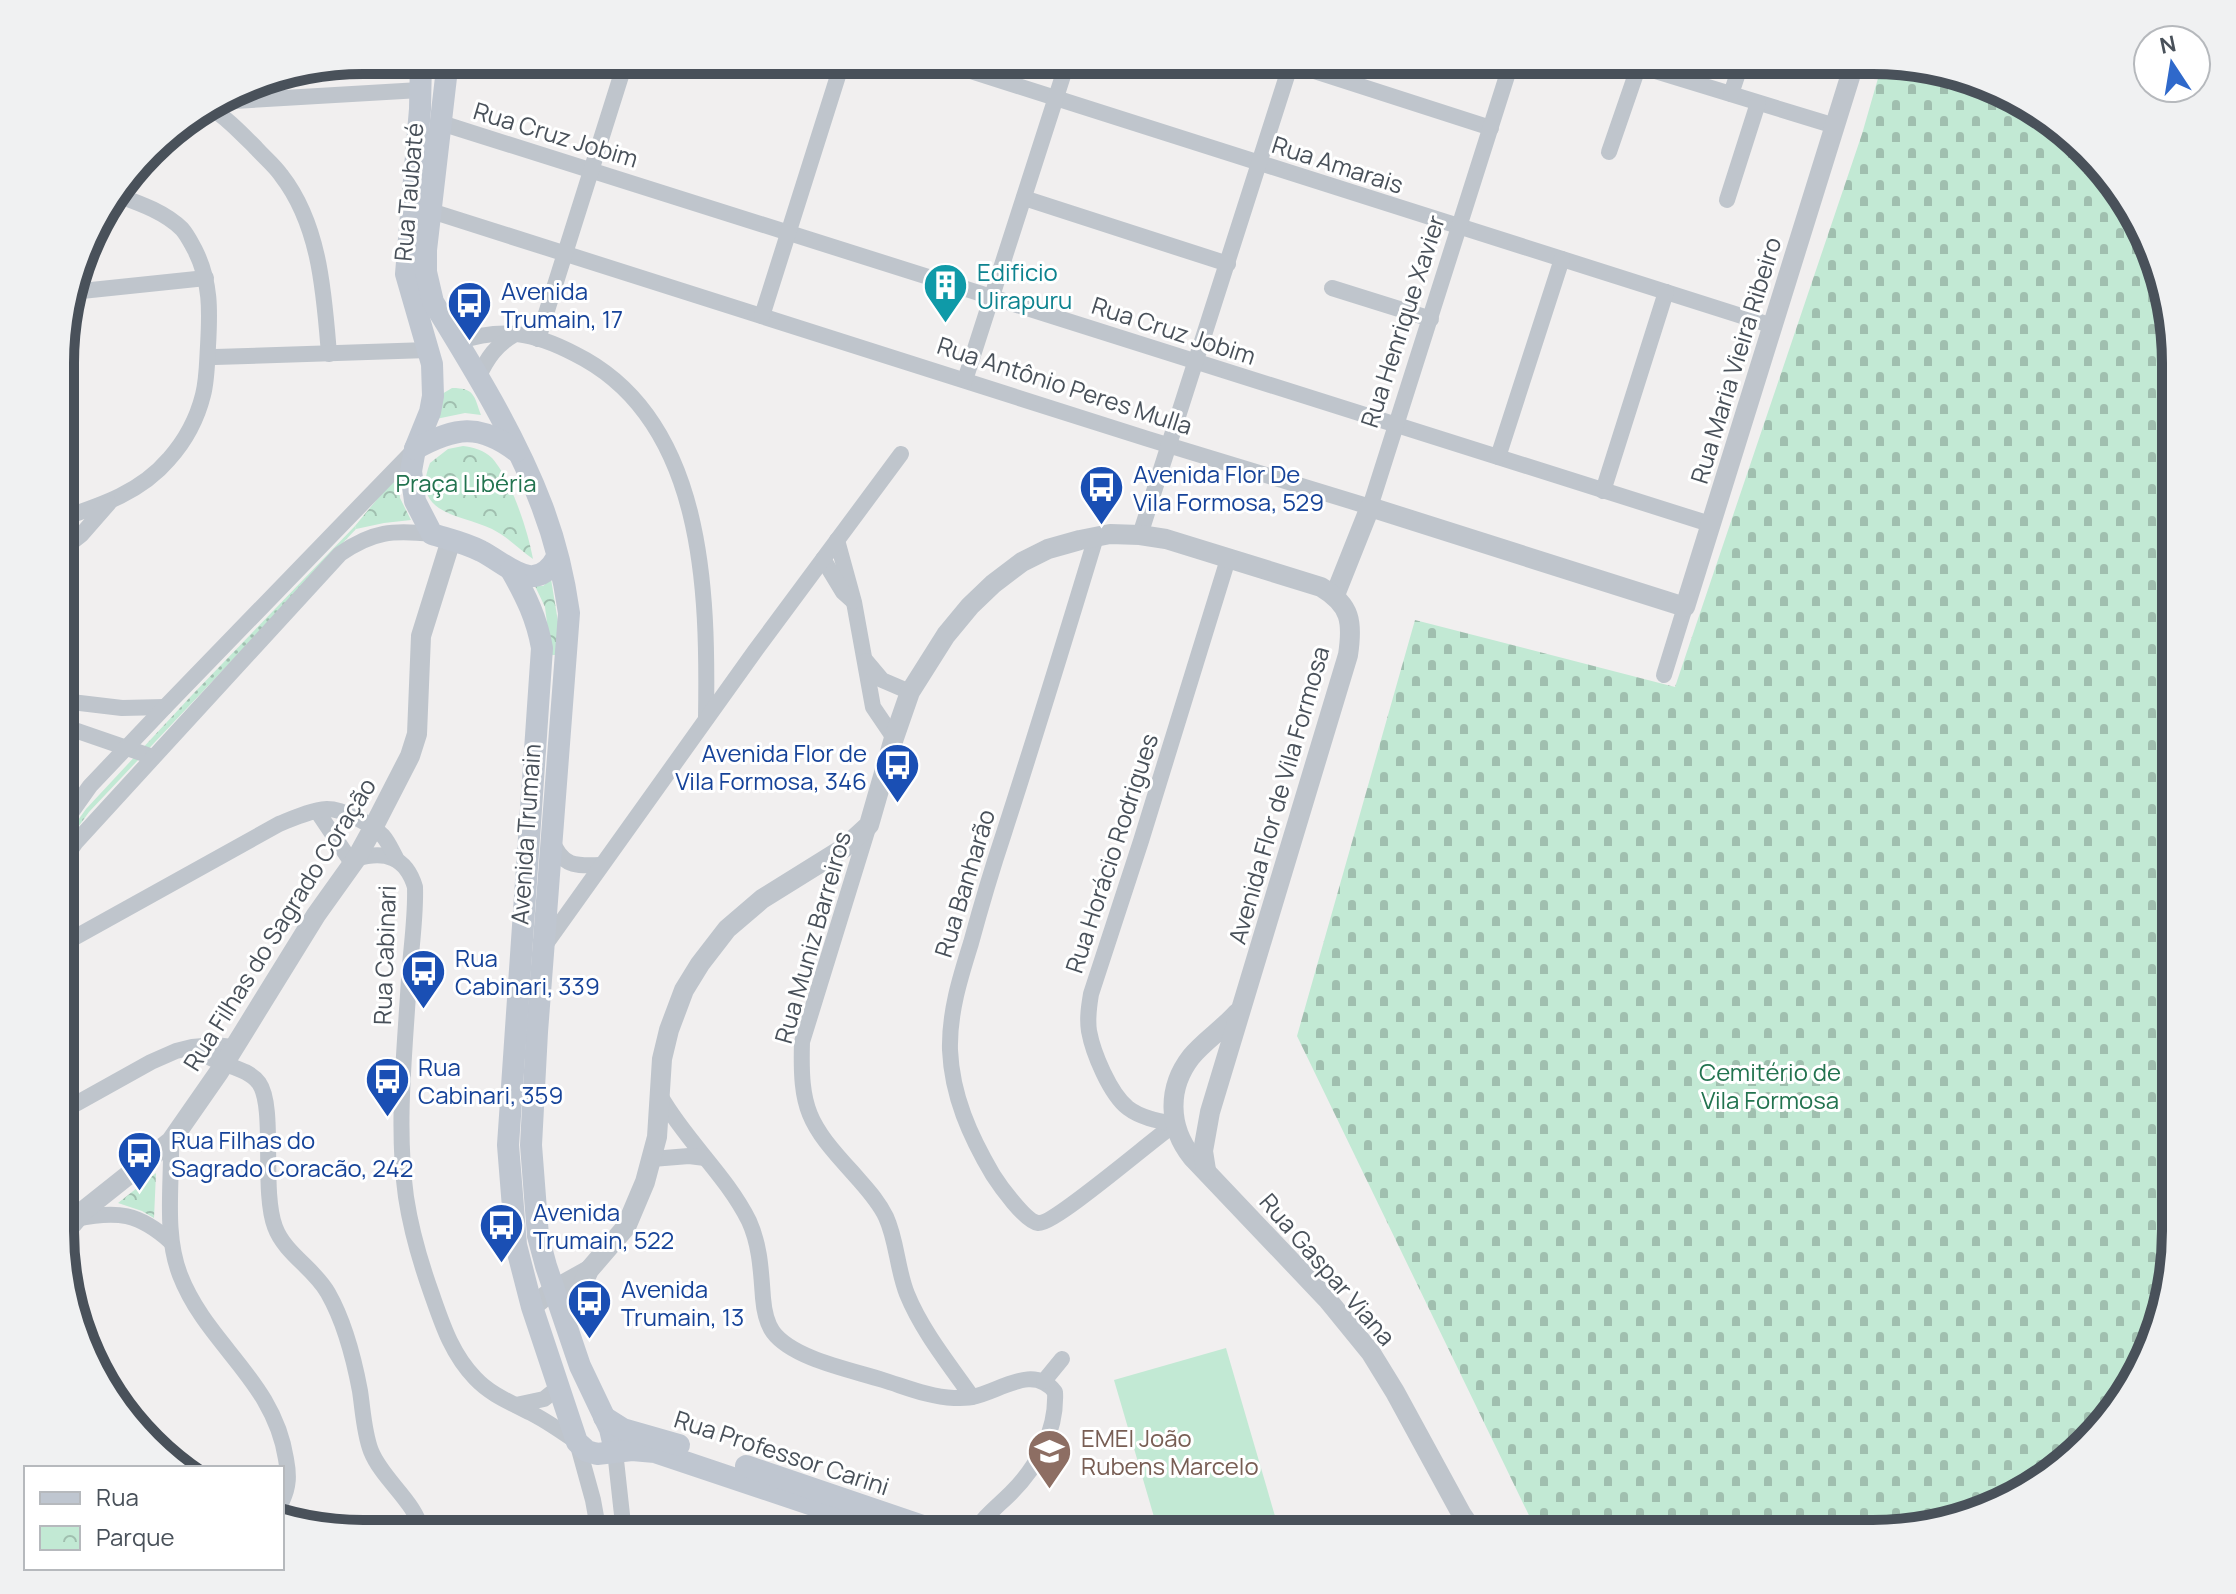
<svg xmlns="http://www.w3.org/2000/svg" width="2236" height="1594" viewBox="0 0 2236 1594" font-family="Manrope,sans-serif">
  <defs>
    <pattern id="grass-dots" width="8" height="8" patternUnits="userSpaceOnUse" patternTransform="scale(2)"><rect width="8" height="8" fill="#c2e9d4"/><path d="M2 2h.1M6 6h.1" fill="none" stroke="#a0bfaf" stroke-width="1.8" stroke-linecap="round"/></pattern>
    <pattern id="cemetery-stones" width="16" height="16" patternUnits="userSpaceOnUse" patternTransform="scale(2)"><rect width="16" height="16" fill="#c2e9d4"/><path d="M2 7V4a2 2 0 0 1 4 0v3zM10 15v-3a2 2 0 0 1 4 0v3z" fill="#a0bfaf"/></pattern>
    <pattern id="park-crowns" width="20" height="18" patternUnits="userSpaceOnUse" patternTransform="scale(2)"><rect width="20" height="18" fill="#c2e9d4"/><path d="M2 6a3 3 0 1 1 6 0M12 15a3 3 0 1 1 6 0" fill="none" stroke="#a0bfaf"/></pattern>
  </defs>
  <rect width="100%" height="100%" fill="#f1efef"/>
  <polygon fill="url(#grass-dots)" points="355,526 356,529 89,812 63,848 63,841 86,809 193,694"/>
  <polygon fill="url(#cemetery-stones)" points="1883,61 1892,61 1988,83 2058,123 2145,229 2175,344 2175,1250 2160,1329 2113,1416 2007,1503 1873,1534 1538,1534 1297,1036 1415,620 1675,687 1862,134"/>
  <g fill="url(#park-crowns)">
    <path d="M452,388c23,0 22,8 29,27l-16,-2 -29,6 6,-25z"/>
    <path d="M463,446c10,1 21,4 29,12 19,21 36,73 41,101 -14,-10 -25,-22 -41,-30 -31,-15 -82,-14 -62,-66l18,-14z"/>
    <polygon points="398,474 400,498 411,520 384,523 356,529 355,526"/>
    <polygon points="551,579 560,634 558,655 551,655 545,607 535,586 543,586"/>
    <polygon points="156,1173 154,1218 142,1211 118,1203"/>
  </g>
  <polygon fill="#c2e9d4" points="1226,1348 1277,1523 1240,1534 1159,1534 1114,1380"/>
  <g fill="none" stroke-linecap="round" stroke-linejoin="round">
    <g stroke="#bfc5cc" stroke-width="16">
      <polyline points="588,60 622,72"/>
      <polyline points="936,60 1773,326"/>
      <polyline points="1283,61 1491,128"/>
      <polyline points="1623,61 1835,126"/>
      <polyline points="1731,94 1742,61"/>
      <polyline points="217,102 420,90"/>
      <path d="M209,107c18,11 32,26 47,41 8,9 18,17 25,27 39,50 43,118 48,179"/>
      <polyline points="441,123 1710,524"/>
      <polyline points="1609,152 1639,65"/>
      <polyline points="1024,198 1228,264"/>
      <polyline points="1727,200 1758,103"/>
      <polyline points="431,211 1148,439 1370,507 1512,60"/>
      <polyline points="1332,288 1431,319"/>
      <polyline points="72,292 206,278"/>
      <polyline points="762,316 843,60"/>
      <polyline points="538,339 626,60"/>
      <path d="M457,342c45,-15 76,-10 118,12 131,65 133,239 131,365"/>
      <polyline points="208,355 215,357 428,350"/>
      <path d="M478,378c9,-20 18,-33 37,-44"/>
      <polyline points="965,380 1068,60"/>
      <polyline points="1498,457 1562,259"/>
      <polyline points="1603,491 1666,292"/>
      <path d="M63,518c39,-13 78,-26 106,-59 16,-18 28,-40 34,-64 4,-15 4,-33 5,-49 2,-35 3,-64 -13,-96 -4,-7 -7,-14 -13,-21 -17,-17 -43,-26 -65,-34"/>
      <polyline points="1140,535 1292,60"/>
      <path d="M1096,537c-30,99 -60,197 -92,296 -12,36 -23,73 -33,110 -11,35 -22,70 -21,107 2,46 20,86 43,125 7,11 33,47 45,48 16,2 116,-85 137,-99"/>
      <polyline points="837,540 854,602 873,707 894,738"/>
      <polyline points="63,549 81,535 109,503"/>
      <polyline points="823,559 843,592 853,601"/>
      <polyline points="866,661 882,680 910,692"/>
      <polyline points="1664,675 1685,607"/>
      <polyline points="63,701 122,708 165,707"/>
      <polyline points="63,726 153,757"/>
      <polyline points="317,811 352,863"/>
      <polyline points="63,824 90,786 165,707 414,450"/>
      <path d="M869,825l-67,217c-2,67 6,82 51,131 12,14 25,27 33,44 11,24 11,52 21,77 15,37 42,70 65,103"/>
      <path d="M552,840c10,27 24,26 49,25"/>
      <path d="M356,859c29,-9 50,-2 59,28 1,30 -4,61 -6,91 -4,73 -13,147 -3,219 5,33 14,64 25,95 11,31 20,61 44,86 16,17 35,24 56,35 16,8 31,19 46,29l16,58 6,33"/>
      <path d="M63,861l13,-19 264,-288c33,-23 53,-24 92,-20"/>
      <path d="M63,944l216,-120c15,-6 32,-14 48,-15 17,0 44,15 56,27 6,7 9,15 13,22"/>
      <polyline points="545,945 755,651 901,454"/>
      <path d="M197,1047c16,20 48,17 62,36 17,24 2,107 16,144 10,27 39,41 53,66 16,28 26,66 32,98 3,20 4,42 11,60 12,30 45,50 51,82"/>
      <path d="M661,1097c25,44 65,78 88,124 11,24 12,50 14,77 1,12 3,24 10,34 20,27 79,38 110,48 23,7 46,17 71,18 5,0 12,0 18,-1 27,-5 61,-34 83,-5 2,38 -17,74 -44,101 -14,14 -27,23 -38,41"/>
      <polyline points="63,1111 151,1062 176,1051 192,1047 215,1045 232,1047"/>
      <path d="M1175,1124c-16,-3 -34,-6 -47,-16 -18,-14 -35,-55 -39,-77 -2,-13 0,-25 2,-37l50,-153 87,-282"/>
      <path d="M171,1141c1,44 -7,93 9,134 27,70 94,105 106,184 3,16 3,27 -4,42"/>
      <polyline points="652,1159 689,1156 705,1158"/>
      <path d="M76,1219c41,-9 63,-6 95,23"/>
      <polyline points="1044,1381 1062,1359"/>
      <polyline points="516,1405 544,1399 559,1387"/>
      <polyline points="615,1451 624,1533"/>
      <polyline points="831,1534 868,1525"/>
    </g>
    <g stroke="#bfc5cc" stroke-width="20">
      <polyline points="1335,595 1370,507 1685,607 1855,61"/>
      <path d="M1237,1013c-14,16 -33,28 -46,44 -24,31 -23,70 1,100l135,142 44,54 24,39 67,123 13,19"/>
      <polyline points="63,1235 83,1211 171,1141 219,1072 316,915 356,859 373,828 410,756 417,734 421,636 451,540"/>
      <polyline points="532,1307 553,1290 589,1270"/>
      <path d="M565,1322l24,-52 37,-43 19,-45 12,-45 5,-78 7,-29 15,-40 16,-26 27,-35 35,-30 82,-51 25,-23 25,-87 16,-46 36,-57 24,-29 23,-22 29,-22 26,-13 32,-9 30,-6 30,1 26,4 155,48c30,18 32,35 27,68l-138,457 -7,39 3,19"/>
    </g>
    <g stroke="#bfc6d0" stroke-width="22">
      <path d="M421,60l-1,49 -14,165 26,90 1,32 -3,16 -15,37 -4,22 4,30 17,33c16,5 34,9 49,17 26,13 54,46 76,6"/>
      <path d="M448,60l-22,190v22l7,30c40,65 82,133 109,204 13,34 22,71 27,107l-32,419 -6,113 7,91 8,30 34,100 30,63 5,22"/>
      <path d="M415,449c40,-22 64,-26 101,2"/>
      <path d="M511,570c15,26 26,49 31,78l-34,497 8,100 16,62 45,135 10,9 10,3 35,-4 23,2 244,82"/>
      <polyline points="604,1417 623,1429 679,1445"/>
      <polyline points="746,1466 946,1534"/>
    </g>
  </g>
  <defs>
    <symbol id="building-pin" viewBox="-11 -11 22 30"><path d="M0 17L-7.5 6A9.5 9.5 0 1 1 7.5 6Z" fill="#0f9aa8" stroke="#fff"/><path d="M-4-6H4V6H1V3H-1V6H-4ZM-2.5-4.3h1.7v1.8h-1.7ZM.8-4.3h1.7v1.8H.8ZM-2.5-1h1.7V.8h-1.7ZM.8-1h1.7V.8H.8Z" fill="#fff"/></symbol>
    <symbol id="bus-pin" viewBox="-11 -11 22 30"><path d="M0 17L-7.5 6A9.5 9.5 0 1 1 7.5 6Z" fill="#1a4fb4" stroke="#fff"/><path d="M-5-6H5V4H4V6H2V4H-2V6H-4V4H-5ZM-3.5-4V0h7V-4ZM-3.5 1.2v1.5H-2V1.2ZM2 1.2v1.5H3.5V1.2Z" fill="#fff"/></symbol>
    <symbol id="school-pin" viewBox="-11 -11 22 30"><path d="M0 17L-7.5 6A9.5 9.5 0 1 1 7.5 6Z" fill="#8d6e63" stroke="#fff"/><path d="M0-5L7-2L0 1L-7-2ZM-4 1L0 2.5L4 1V4Q0 6-4 4Z" fill="#fff"/></symbol>
  </defs>
  <g fill-rule="evenodd">
    <use href="#building-pin" x="920" y="260" width="51" height="69"/>
    <use href="#bus-pin" x="444" y="278" width="51" height="69"/>
    <use href="#bus-pin" x="1076" y="462" width="51" height="69"/>
    <use href="#bus-pin" x="872" y="740" width="51" height="69"/>
    <use href="#bus-pin" x="398" y="946" width="51" height="69"/>
    <use href="#bus-pin" x="362" y="1054" width="51" height="69"/>
    <use href="#bus-pin" x="114" y="1128" width="51" height="69"/>
    <use href="#bus-pin" x="476" y="1200" width="51" height="69"/>
    <use href="#bus-pin" x="564" y="1276" width="51" height="69"/>
    <use href="#school-pin" x="1024" y="1426" width="51" height="69"/>
  </g>
  <g text-anchor="middle" dominant-baseline="central" stroke-width="6" stroke-linejoin="round" paint-order="stroke">
    <g font-size="24" fill="#49515a" stroke="#fff">
      <text transform="translate(556 134) rotate(17)">Rua Cruz Jobim</text>
      <text transform="translate(1338 164) rotate(18)">Rua Amarais</text>
      <text transform="translate(408 192) rotate(-85)">Rua Taubaté</text>
      <text transform="translate(1402 321) rotate(-72)">Rua Henrique Xavier</text>
      <text transform="translate(1174 330) rotate(18)">Rua Cruz Jobim</text>
      <text transform="translate(1735 360) rotate(-73)">Rua Maria Vieira Ribeiro</text>
      <text transform="translate(1065 385) rotate(18)">Rua Antônio Peres Mulla</text>
      <text transform="translate(1278 795) rotate(-74)">Avenida Flor de Vila Formosa</text>
      <text transform="translate(525 834) rotate(-86)">Avenida Trumain</text>
      <text transform="translate(1111 853) rotate(-72)">Rua Horácio Rodrigues</text>
      <text transform="translate(964 883) rotate(-73)">Rua Banharão</text>
      <text transform="translate(279 924) rotate(-58)">Rua Filhas do Sagrado Coração</text>
      <text transform="translate(812 937) rotate(-74)">Rua Muniz Barreiros</text>
      <text transform="translate(384 955) rotate(-88)">Rua Cabinari</text>
      <text transform="translate(1328 1269) rotate(49)">Rua Gaspar Viana</text>
      <text transform="translate(782 1452) rotate(18)">Rua Professor Carini</text>
    </g>
    <g font-size="24" fill="#0d838f" stroke="#fff" text-anchor="start">
      <text x="977" y="271">Edificio<tspan x="977" dy="28">Uirapuru</tspan></text>
    </g>
    <g font-size="24" fill="#164399" stroke="#fff" text-anchor="start">
      <text x="501" y="290">Avenida<tspan x="501" dy="28">Trumain, 17</tspan></text>
      <text x="1133" y="473">Avenida Flor De<tspan x="1133" dy="28">Vila Formosa, 529</tspan></text>
      <text x="867" y="752" text-anchor="end">Avenida Flor de<tspan x="867" dy="28">Vila Formosa, 346</tspan></text>
      <text x="455" y="957">Rua<tspan x="455" dy="28">Cabinari, 339</tspan></text>
      <text x="418" y="1066">Rua<tspan x="418" dy="28">Cabinari, 359</tspan></text>
      <text x="171" y="1139">Rua Filhas do<tspan x="171" dy="28">Sagrado Coracão, 242</tspan></text>
      <text x="533" y="1211">Avenida<tspan x="533" dy="28">Trumain, 522</tspan></text>
      <text x="621" y="1288">Avenida<tspan x="621" dy="28">Trumain, 13</tspan></text>
    </g>
    <g font-size="24" fill="#22734f" stroke="#fff">
      <text x="466" y="482">Praça Libéria</text>
      <text x="1770" y="1071">Cemitério de<tspan x="1770" dy="28">Vila Formosa</tspan></text>
    </g>
    <g font-size="24" fill="#785e54" stroke="#fff" text-anchor="start">
      <text x="1081" y="1437">EMEI João<tspan x="1081" dy="28">Rubens Marcelo</tspan></text>
    </g>
  </g>
  <path d="M0 0H2236V1594H0ZM363 74H1873A289 289 0 0 1 2162 363V1231A289 289 0 0 1 1873 1520H363A289 289 0 0 1 74 1231V363A289 289 0 0 1 363 74Z" fill="#f0f1f2" fill-rule="evenodd"/>
  <path fill="none" stroke="#49515a" stroke-width="10" d="M363 74H1873A289 289 0 0 1 2162 363V1231A289 289 0 0 1 1873 1520H363A289 289 0 0 1 74 1231V363A289 289 0 0 1 363 74Z"/>
  <rect x="24" y="1466" width="260" height="104" fill="#ffffff" stroke="#b6b9bd" stroke-width="2"/>
  <rect x="40" y="1492" width="40" height="12" fill="#bfc6d0" stroke="#b6b9bd" stroke-width="2"/>
  <text x="96" y="1506" font-size="24" fill="#49515a">Rua</text>
  <rect x="40" y="1526" width="40" height="24" fill="url(#park-crowns)" stroke="#b6b9bd" stroke-width="2"/>
  <text x="96" y="1546" font-size="24" fill="#49515a">Parque</text>
  <g transform="translate(2172 64) rotate(348)"><circle r="38" fill="#ffffff" stroke="#b6b9bd" stroke-width="2"/>
  <path d="M0-6L14 30L0 20L-14 30Z" fill="#2f69cb"/>
  <text y="-12" font-size="22" font-weight="bold" text-anchor="middle" fill="#49515a">N</text>
  </g>
</svg>
